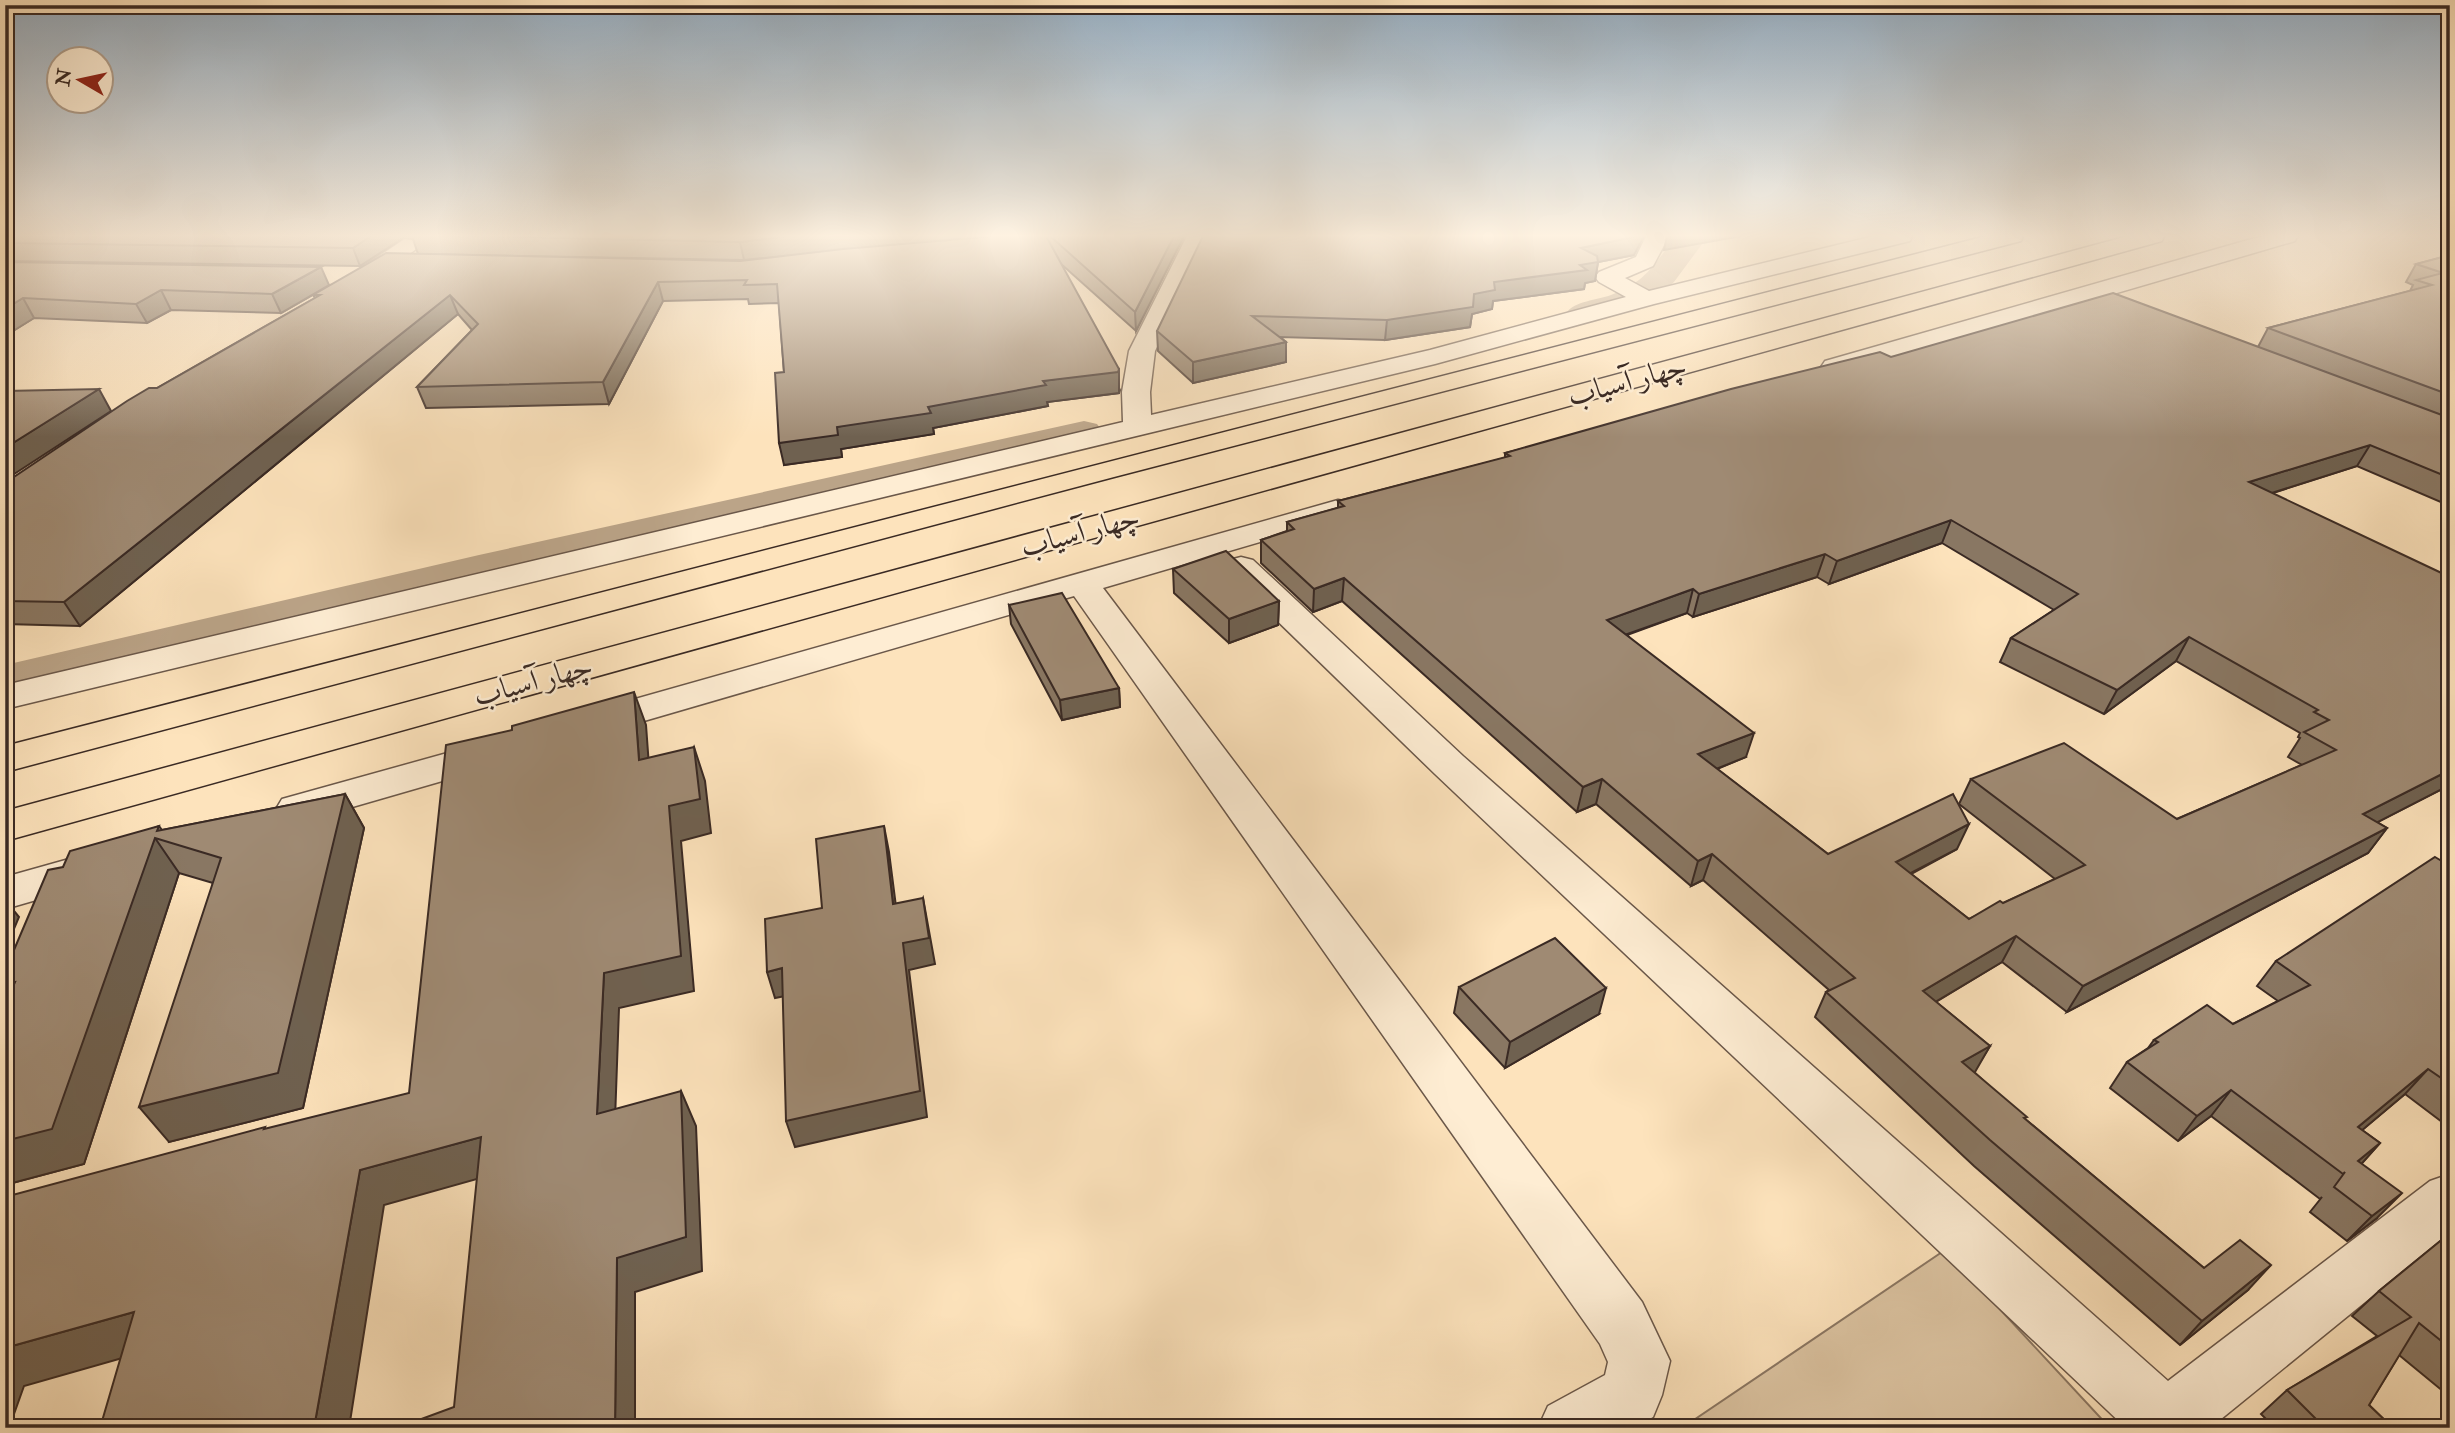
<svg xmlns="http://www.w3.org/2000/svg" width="2455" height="1433" viewBox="0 0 2455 1433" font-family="'IM FELL Double Pica',Amiri,serif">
  <rect width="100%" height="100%" fill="#fde3bc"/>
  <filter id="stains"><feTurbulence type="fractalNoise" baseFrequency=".00286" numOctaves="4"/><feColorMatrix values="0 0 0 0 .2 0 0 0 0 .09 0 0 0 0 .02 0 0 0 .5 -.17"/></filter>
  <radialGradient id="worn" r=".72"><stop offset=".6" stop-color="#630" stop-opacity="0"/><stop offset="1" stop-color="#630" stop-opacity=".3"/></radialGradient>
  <polygon fill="#dcc4a2" stroke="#8b7763" stroke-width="2" points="1945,1250 2110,1428 1682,1428"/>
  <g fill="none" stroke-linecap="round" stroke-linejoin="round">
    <g fill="#bba488" fill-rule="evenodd">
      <path d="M1677,236h31l-34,46 -17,15 -20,10 -33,10 -22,6 -11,-3 -5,-7c9,-12 31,-13 45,-18 36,-13 43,-32 66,-59z"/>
      <polygon points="1084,421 1097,424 1103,432 1097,440 479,581 5,695 5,665 479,555"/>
    </g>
    <defs>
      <g id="minor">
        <polygon points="409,236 434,236 367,285 351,285 347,280 351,275"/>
        <polygon points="1187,236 1209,236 1155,351 1150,392 1151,415 1430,350 1626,297 1599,282 1595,277 1599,272 1636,257 1646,236 1669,236 1653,266 1625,278 1649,291 1874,236 1912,236 1910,241 1654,304 1435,364 5,709 5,685 1123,422 1122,392 1129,351"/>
        <polygon points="2262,236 2297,236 2295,241 1843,373 1834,375 1825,373 1821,367 1825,361"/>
        <polygon points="1338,500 1349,502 1354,509 1349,516 1103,588 1642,1302 1670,1361 1662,1395 1653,1417 1634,1428 1538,1428 1548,1406 1605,1375 1608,1362 1600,1344 1074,596 589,737 575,734 570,725 575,716"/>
        <polygon points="1241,557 1253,560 1463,756 2168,1381 2430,1181 2450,1174 2450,1233 2210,1428 2126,1428 1435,774 1229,574 1224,567 1229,560"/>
        <polygon points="494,740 508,744 514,753 508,762 297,823 282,819 276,809 282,799"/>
        <polygon points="94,852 109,857 116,868 109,879 5,909 5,877"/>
      </g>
      <g id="highway">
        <polygon points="1986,236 2023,236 2021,241 1114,477 5,772 5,746"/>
        <polygon points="2128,236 2164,236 2162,241 5,841 5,811"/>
      </g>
    </defs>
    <use href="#minor" stroke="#6b584a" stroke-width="3"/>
    <use href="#highway" stroke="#3a2a24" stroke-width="3"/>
    <use href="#minor" fill="#feedd3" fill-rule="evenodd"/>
    <use href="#highway" fill="#fde3bc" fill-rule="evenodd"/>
  </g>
  <g fill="#897763" stroke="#3a2a24" stroke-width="2" fill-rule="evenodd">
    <polygon points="5,236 1184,236 1136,331 1060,263 1120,390 1119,393 1047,402 1048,406 933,428 934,434 841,449 842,457 784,465 784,372 779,303 749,304 748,299 663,301 609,404 426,408 417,387 472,330 458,314 80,626 5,624 5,483 157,388 315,298 313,295 320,291 281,313 171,310 147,323 34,318 5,336 5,262 329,285 744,260 418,254 413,239 403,238 360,266 5,261"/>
    <polygon points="1634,255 1598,262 1595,281 1585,283 1584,289 1493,301 1492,309 1472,314 1470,327 1385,340 1280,337 1286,342 1286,362 1193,383 1158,351 1157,331"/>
    <path d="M2450,255v251l-93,-40 -84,27 177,292 -73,37 10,6 -19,25 -301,159 -65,-50 -66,40 54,44 -16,26 51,47 179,149 44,22 -68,55 -206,-179 -159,-149 11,-25 3,-2 -126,-110 -12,6 -95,-82 -19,8 -235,-211 -29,11 -52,-49v-23l26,-9v-9l51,-14v-7l167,-43v-5l386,-96 367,-10 10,-19 142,-37 3,-6 -7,-3 10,-18zM1942,543l112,67 -43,28 -11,24 104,52 72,-53 124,72 -2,4 2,1 -12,19 14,8 -125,54 -206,-40 -12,25 96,75 -86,40 -58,-45 46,-25 -129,5 -111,-85 29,-12 -119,-122 60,-22 6,4 124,-40 12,7z"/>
    <polygon points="1173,569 1279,601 1278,625 1229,643 1174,593"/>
    <polygon points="1009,605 1119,688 1120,707 1062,720 1011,624"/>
    <polygon points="345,794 364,828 303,1108 169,1142 213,883 179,873 84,1164 5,1185 5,1005 9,996 5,992 5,971 63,867 159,826 162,830"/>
    <polygon points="2450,866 2450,1128 2405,1094 2362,1130 2380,1143 2361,1164 2377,1218 2347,1241 2310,1212 2322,1197 2320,1199 2211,1116 2178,1141 2110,1088 2127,1062 2148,1048 2154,1040 2233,1024 2278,1001 2257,986 2276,961"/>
    <polygon points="1459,987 1599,1014 1505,1068 1454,1013"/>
    <polygon points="2450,1233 2450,1397 2399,1355 2369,1405 2393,1428 2275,1428 2261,1414 2287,1390 2377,1336 2352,1316 2379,1291"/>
  </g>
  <g fill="#6f6150" stroke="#3a2a24" stroke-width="2">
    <polygon points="371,236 402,236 403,238 360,266 353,248"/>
    <polygon points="788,236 994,236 744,260 740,242"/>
    <polygon points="1174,236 1184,236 1136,331 1135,312"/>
    <polygon points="1638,236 1644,236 1634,255 1598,262 1595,281 1585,283 1584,289 1493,301 1492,309 1472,314 1470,327 1385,340 1387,320 1474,294 1494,282 1581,248"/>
    <polygon points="1667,236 1741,236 1664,250"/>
    <polygon points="321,267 329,285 281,313 272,294"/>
    <polygon points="658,282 663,301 609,404 603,382"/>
    <polygon points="161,290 171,310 147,323 136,304"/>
    <polygon points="450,295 458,314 80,626 64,602"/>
    <polygon points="23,298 34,318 5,336 5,309"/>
    <polygon points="1286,342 1286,362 1193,383 1193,362"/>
    <polygon points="1119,369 1119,393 1047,402 1048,406 933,428 934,434 841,449 842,457 784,465 779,443 837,427 1043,381"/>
    <polygon points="99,389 111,411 5,480 5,448"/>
    <polygon points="2370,445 2357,466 2237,504 2249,482"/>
    <polygon points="1951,520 1942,543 1829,584 1837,561"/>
    <polygon points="1825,554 1817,577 1693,617 1699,594"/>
    <polygon points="1344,578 1342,601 1313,612 1314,589"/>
    <polygon points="1693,589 1687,613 1602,643 1607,620"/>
    <polygon points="1279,601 1278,625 1229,643 1229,619"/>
    <polygon points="2189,637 2176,661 2104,714 2117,690"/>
    <polygon points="1119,688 1120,707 1062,720 1060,700"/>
    <polygon points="634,692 646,725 651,794 639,760"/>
    <polygon points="1754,733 1746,757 1691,779 1698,754"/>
    <polygon points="694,747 705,781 711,833 681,841 694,991 619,1008 614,1148 597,1114 604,973 669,806"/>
    <polygon points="2450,770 2450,785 2345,839 2363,814"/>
    <polygon points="1602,779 1596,804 1577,812 1583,787"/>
    <polygon points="345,794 364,828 303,1108 169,1142 139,1107"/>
    <polygon points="1969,824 1957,849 1884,887 1896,862"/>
    <polygon points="884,826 889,852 899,930 893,904"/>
    <polygon points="2387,828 2368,853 2067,1012 2083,986"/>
    <polygon points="155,838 179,873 84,1164 5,1185 5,1141"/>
    <polygon points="1712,854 1703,880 1691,886 1698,861"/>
    <polygon points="923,898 935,964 909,970 927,1117 795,1147 786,1121 903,943"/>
    <polygon points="5,900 19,917 5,950"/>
    <polygon points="2016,936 2002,962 1910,1017 1923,991"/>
    <polygon points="782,968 790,995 775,998 767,972"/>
    <polygon points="15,982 30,1020 5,992 5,984"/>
    <polygon points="1606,988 1599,1014 1505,1068 1510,1042"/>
    <polygon points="1990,1046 1975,1072 1948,1088 1962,1062"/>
    <polygon points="2428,1069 2405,1094 2335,1153 2358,1127"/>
    <polygon points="2231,1090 2211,1116 2178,1141 2197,1116"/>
    <polygon points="681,1091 696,1126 702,1271 635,1292 635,1428 615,1428 617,1258"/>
    <polygon points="481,1137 502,1172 384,1205 349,1428 314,1428 360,1170"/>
    <polygon points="2380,1143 2357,1169 2358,1161"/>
    <polygon points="2402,1193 2377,1218 2347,1241 2372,1216"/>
    <polygon points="2271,1265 2248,1290 2180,1345 2202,1321"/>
    <polygon points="134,1312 168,1345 24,1386 9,1428 5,1428 5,1348"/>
  </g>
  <g fill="#9f8a73" stroke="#3a2a24" stroke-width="2" fill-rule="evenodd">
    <polygon points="5,236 371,236 353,248 5,243"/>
    <polygon points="470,236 788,236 740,242"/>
    <polygon points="997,236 1046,236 1119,369 1118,372 1043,381 1046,385 928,407 931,413 837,427 838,435 779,443 775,373 784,372 777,284 744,285 747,280 658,282 603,382 417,387 478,324 450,295 64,602 5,601 5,483 127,401 149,388 157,388 320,295 313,295 386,253 740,261 843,249"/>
    <polygon points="1050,236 1174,236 1135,312"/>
    <polygon points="1203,236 1638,236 1581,248 1597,256 1598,262 1580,265 1587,270 1494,282 1495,290 1474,294 1473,307 1387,320 1252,316 1286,342 1193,362 1157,331"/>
    <polygon points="2450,255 2450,395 2268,328 2432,285 2416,280 2443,273 2416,264"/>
    <polygon points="5,262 321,267 272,294 161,290 136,304 23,298 5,309"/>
    <path d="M2113,293l337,125v60l-80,-33 -121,37 201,95v193l-87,44 24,14 -304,158 -67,-50 -93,55 67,55 -28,16 65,55 -3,1 180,150 36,-28 31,25 -69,56 -212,-181 -164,-148 29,-14 -143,-124 -14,7 -96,-82 -19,8 -239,-209 -30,11 -53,-49 33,-11 -7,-7 57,-16 -6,-5 172,-45 -5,-3 226,-64 149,-37 11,5zM1951,520l127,74 -67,44 106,52 72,-53 129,73 -4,2 15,8 -25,12 32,18 -159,69 -113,-76 -93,36 114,86 -82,38 -3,-2 -31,18 -73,-57 73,-38 -16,-30 -125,60 -130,-100 56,-21 -147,-113 86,-31 6,5 126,-40 12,7z"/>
    <polygon points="99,389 5,448 5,391"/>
    <polygon points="1226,551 1279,601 1229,619 1173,569"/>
    <polygon points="1062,593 1119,688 1060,700 1009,605"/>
    <polygon points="634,692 639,760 694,747 700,799 669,806 681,956 604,973 597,1114 681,1091 686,1237 617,1258 615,1428 397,1428 454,1407 481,1137 360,1170 314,1428 100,1428 134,1312 5,1348 5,1197 265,1127 264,1129 409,1093 446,745 512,730 512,726"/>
    <polygon points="345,794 278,1073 139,1107 221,858 155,838 52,1129 5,1141 5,1005 15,982 5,984 5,971 48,870 63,867 70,851 159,826 157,831"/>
    <polygon points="884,826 893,904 923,898 929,938 903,943 920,1091 786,1121 782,968 767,972 765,919 822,908 816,839"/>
    <polygon points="2435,857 2450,866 2450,1084 2428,1069 2358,1127 2380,1143 2358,1161 2402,1193 2372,1216 2334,1187 2345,1172 2343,1174 2231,1090 2197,1116 2127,1062 2158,1042 2154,1040 2207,1005 2233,1024 2310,985 2276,961"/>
    <polygon points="1555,938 1606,988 1510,1042 1459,987"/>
    <polygon points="2450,1233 2450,1348 2419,1323 2369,1405 2393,1428 2325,1428 2287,1390 2411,1317 2379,1291"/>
  </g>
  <linearGradient id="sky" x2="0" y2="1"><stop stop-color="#96aec2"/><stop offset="0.54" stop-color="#fef2e1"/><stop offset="1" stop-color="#fef2e1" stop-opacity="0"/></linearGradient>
  <rect width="2455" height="437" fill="url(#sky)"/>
  <g text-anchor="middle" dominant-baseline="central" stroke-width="5" stroke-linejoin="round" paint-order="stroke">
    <g font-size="30" fill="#3a2a24" stroke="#feedd3">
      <text transform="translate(1627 381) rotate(-15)">چهار آسیاب</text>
      <text transform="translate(1080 532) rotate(-15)">چهار آسیاب</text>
      <text transform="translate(533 681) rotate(-15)">چهار آسیاب</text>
    </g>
  </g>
  <rect width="2455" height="1433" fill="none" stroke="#fde3bc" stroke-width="28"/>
  <rect x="7" y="7" width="2441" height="1419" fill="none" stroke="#3a2a24" stroke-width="3.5"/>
  <rect x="14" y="14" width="2427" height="1405" fill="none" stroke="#3a2a24" stroke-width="2"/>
  <g transform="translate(80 80) rotate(279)"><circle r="33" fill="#feedd3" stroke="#b09f8d" stroke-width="2"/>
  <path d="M0-5L12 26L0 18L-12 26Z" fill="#8f2418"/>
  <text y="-10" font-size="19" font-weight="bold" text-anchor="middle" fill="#3a2a24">N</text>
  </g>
  <rect width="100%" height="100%" filter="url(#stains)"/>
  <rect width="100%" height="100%" fill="url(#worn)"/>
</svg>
